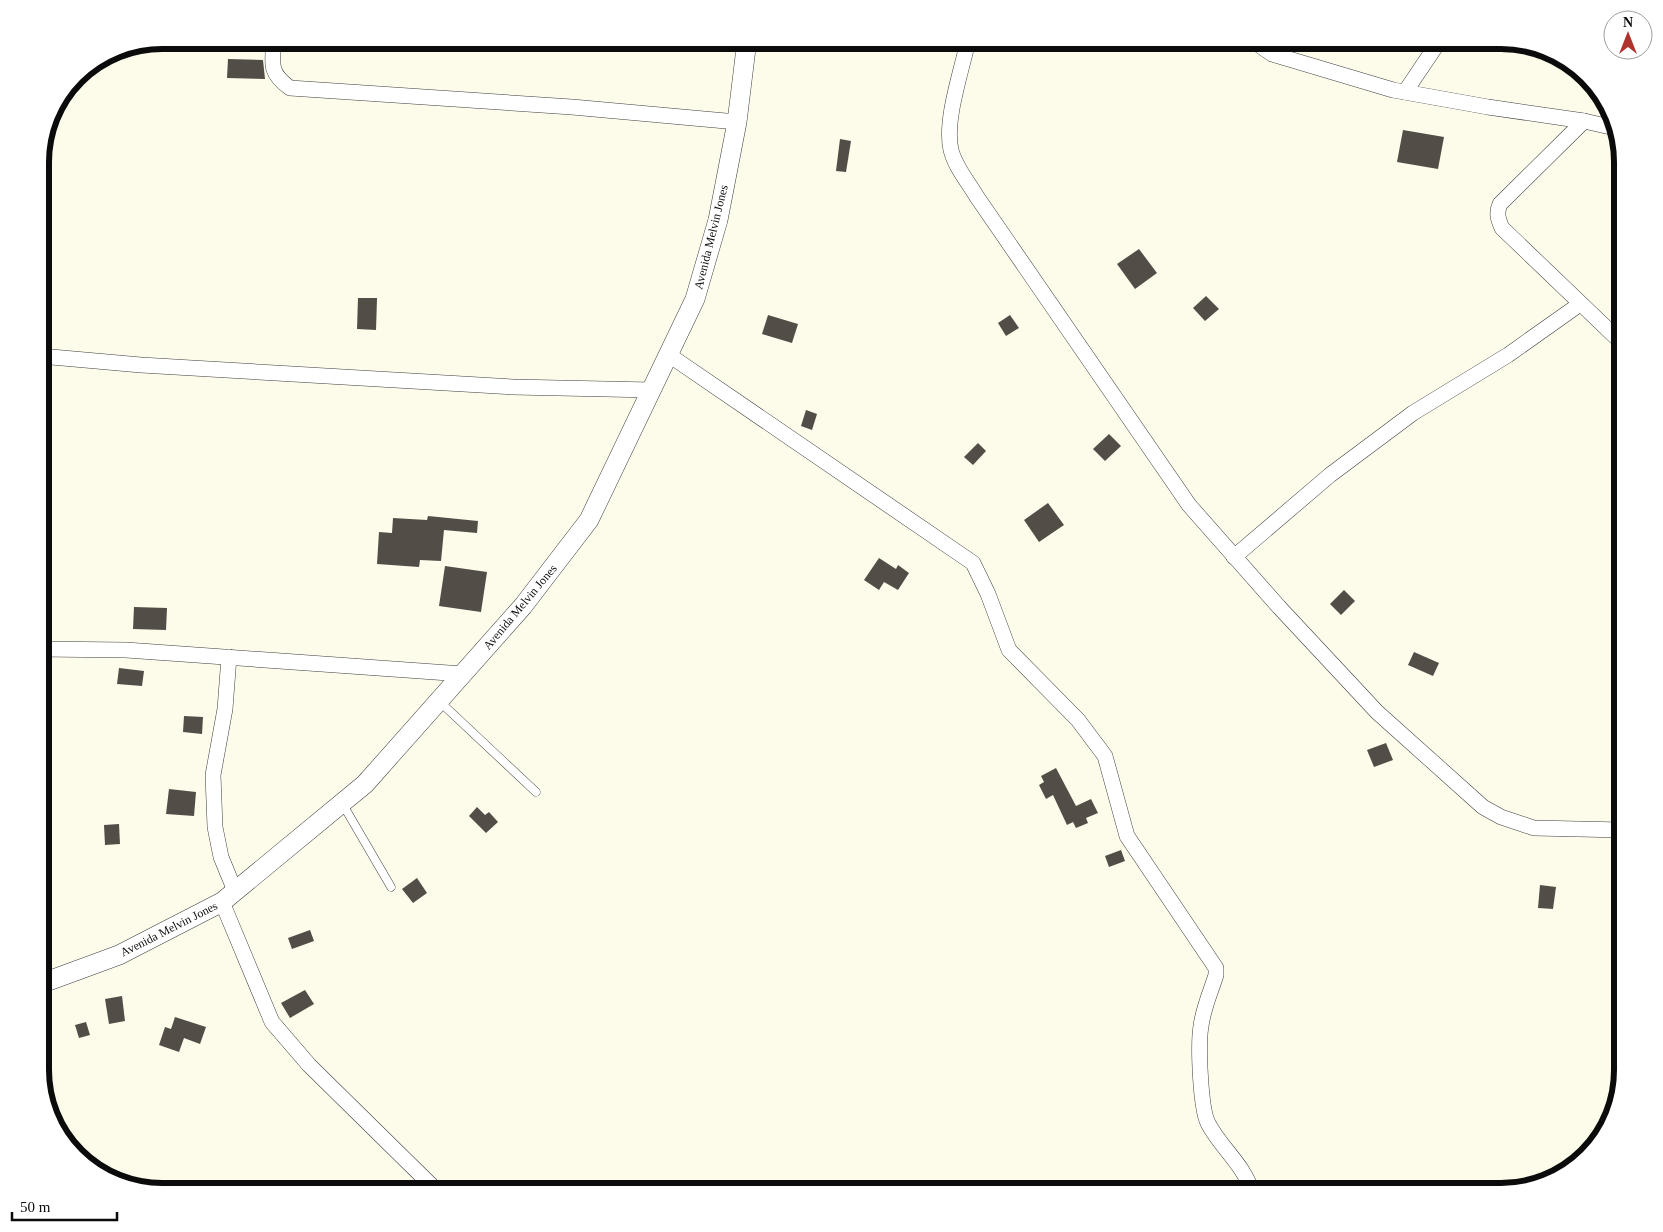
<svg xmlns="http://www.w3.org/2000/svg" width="1663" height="1232" viewBox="0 0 1663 1232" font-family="Georgia,serif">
  <rect width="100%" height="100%" fill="#fdfbea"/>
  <g fill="#534d48">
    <polygon points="228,59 263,60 265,79 227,78"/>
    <polygon points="1403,130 1444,137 1438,169 1397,162"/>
    <polygon points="840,139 851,141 846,172 836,171"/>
    <polygon points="1139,249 1157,273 1135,289 1117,264"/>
    <polygon points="1206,296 1219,309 1205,321 1193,308"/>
    <polygon points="358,298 377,298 376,330 357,329"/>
    <polygon points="768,315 798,324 792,343 762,334"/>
    <polygon points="1010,315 1019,328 1006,336 998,323"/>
    <polygon points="806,410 817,414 812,430 801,426"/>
    <polygon points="1109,434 1121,446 1105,461 1093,449"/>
    <polygon points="978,443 986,451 973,465 964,457"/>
    <polygon points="1048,503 1064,525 1039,542 1024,520"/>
    <polygon points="428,516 478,521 477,533 444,530 441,561 420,560 419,567 377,564 379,532 392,533 393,518 427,520"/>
    <polygon points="879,558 896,569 898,565 909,573 898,590 884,582 879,590 864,580"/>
    <polygon points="445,566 487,572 481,612 439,606"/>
    <polygon points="1344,590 1355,601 1341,615 1330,604"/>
    <polygon points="134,607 167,608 166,630 133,629"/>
    <polygon points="1414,652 1439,663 1433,676 1408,665"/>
    <polygon points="119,668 144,671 142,686 117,684"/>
    <polygon points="184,716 203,717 202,734 183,732"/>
    <polygon points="1386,743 1393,760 1374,767 1367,750"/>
    <polygon points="1056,768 1076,806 1091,799 1098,813 1086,818 1088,823 1076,828 1073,822 1067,825 1053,795 1046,799 1039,785 1044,782 1041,776"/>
    <polygon points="169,789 196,792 194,816 166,814"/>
    <polygon points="477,807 485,815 489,812 498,822 486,833 469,816"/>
    <polygon points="119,824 120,844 105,845 104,825"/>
    <polygon points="1121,850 1125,861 1109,867 1105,856"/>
    <polygon points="417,878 427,893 413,903 402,889"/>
    <polygon points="1540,885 1556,887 1553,909 1538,908"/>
    <polygon points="310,930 314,941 292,949 288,938"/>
    <polygon points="305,990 314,1004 290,1018 281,1003"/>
    <polygon points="122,996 125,1021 109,1024 105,999"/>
    <polygon points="175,1017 206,1027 200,1044 184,1038 179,1052 159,1045 165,1027 171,1029"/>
    <polygon points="86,1022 90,1035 79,1038 75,1025"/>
  </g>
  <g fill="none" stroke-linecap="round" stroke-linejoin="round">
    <defs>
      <g id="service">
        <polyline points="439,701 536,792"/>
        <polyline points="342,803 391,887"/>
      </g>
      <g id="minor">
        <path d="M274,40c-2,24 -5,33 16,48l282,19 165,15"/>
        <path d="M968,40c-6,31 -24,80 -17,110 4,17 18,33 26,47l212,308 90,102 98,105 106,95 18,10 33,11 89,2"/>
        <polyline points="1252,40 1272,54 1393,90 1488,107 1584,121 1615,128"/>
        <polyline points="1405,92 1440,40"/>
        <path d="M1584,121l-84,83c-4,9 -2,15 2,24l121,116"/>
        <path d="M669,355l304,208 15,31 21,56 69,70 27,36 22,80 89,132v7c-5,16 -13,34 -15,51 -3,18 -1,85 8,99 13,24 35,40 43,67"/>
        <polyline points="40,356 141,365 513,387 652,390"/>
        <polyline points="1234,557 1330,475 1413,413 1508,355 1580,304"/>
        <polyline points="40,649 126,650 463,674"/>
        <polyline points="229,657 225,709 213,775 215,827 221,857 235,891"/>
        <polyline points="222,902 272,1022 309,1065 433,1187 434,1192"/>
      </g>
      <polyline id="tertiary" points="40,984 119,955 222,902 365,784 523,606 589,520 695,299 718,220 737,122 747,40"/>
    </defs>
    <use href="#service" stroke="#3e3e3e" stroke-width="9"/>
    <use href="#minor" stroke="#3e3e3e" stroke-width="16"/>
    <use href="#tertiary" stroke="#3e3e3e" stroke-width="20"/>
    <use href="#service" stroke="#fff" stroke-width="8"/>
    <use href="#minor" stroke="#fff" stroke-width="15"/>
    <use href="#tertiary" stroke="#fff" stroke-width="19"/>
  </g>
  <g text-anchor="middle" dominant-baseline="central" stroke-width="5" stroke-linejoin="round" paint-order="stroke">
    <g font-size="12" fill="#0b0b0b" stroke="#fff">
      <text transform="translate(711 237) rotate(-76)">Avenida Melvin Jones</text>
      <text transform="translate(520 607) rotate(-50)">Avenida Melvin Jones</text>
      <text transform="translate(169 929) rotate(-27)">Avenida Melvin Jones</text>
    </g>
  </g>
  <path d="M0 0H1663V1232H0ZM162 49H1501A113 113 0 0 1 1614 162V1070A113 113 0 0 1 1501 1183H162A113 113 0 0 1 49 1070V162A113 113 0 0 1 162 49Z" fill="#fff" fill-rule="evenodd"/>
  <path fill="none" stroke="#0b0b0b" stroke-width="6" d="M162 49H1501A113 113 0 0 1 1614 162V1070A113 113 0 0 1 1501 1183H162A113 113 0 0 1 49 1070V162A113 113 0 0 1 162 49Z"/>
  <g transform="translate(1628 35)"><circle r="24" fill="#ffffff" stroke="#9d9d9d"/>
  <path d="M0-4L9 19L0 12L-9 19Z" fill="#af322f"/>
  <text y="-8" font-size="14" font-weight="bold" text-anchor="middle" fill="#0b0b0b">N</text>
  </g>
  <path d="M12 1212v8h105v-8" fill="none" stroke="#0b0b0b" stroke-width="2.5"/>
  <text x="20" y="1212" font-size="15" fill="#0b0b0b" stroke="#ffffff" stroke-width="4" paint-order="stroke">50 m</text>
</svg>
